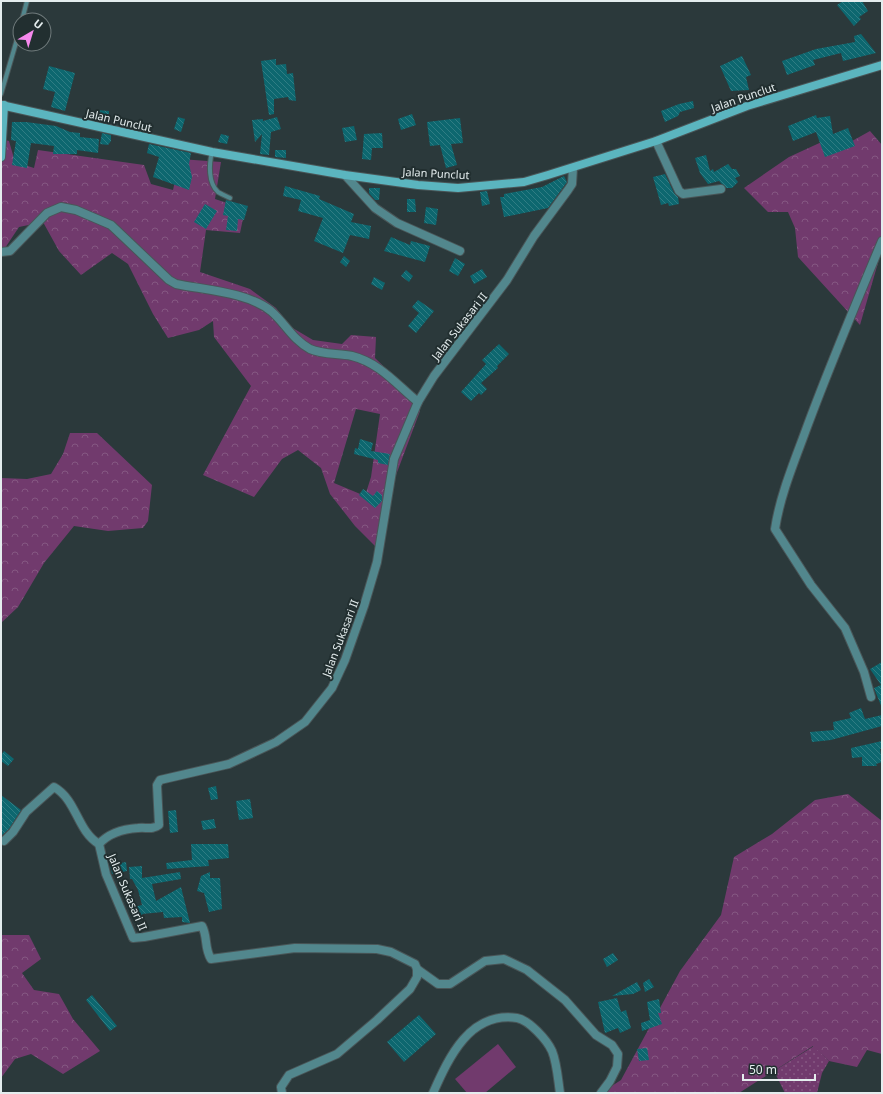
<svg xmlns="http://www.w3.org/2000/svg" width="883" height="1094" viewBox="0 0 883 1094" font-family="'Noto Sans',sans-serif">
  <defs>
    <pattern id="grass-dots" width="8" height="8" patternUnits="userSpaceOnUse"><rect width="8" height="8" fill="#713a6d"/><path d="M2 2h.1M6 6h.1" fill="none" stroke="#855782" stroke-width="1.8" stroke-linecap="round"/></pattern>
    <pattern id="forest-crowns" width="20" height="18" patternUnits="userSpaceOnUse"><rect width="20" height="18" fill="#713a6d"/><path d="M2 6a3 3 0 1 1 6 0M12 15a3 3 0 1 1 6 0" fill="none" stroke="#855782"/></pattern>
    <pattern id="building-back-hatch" width="6" height="6" patternUnits="userSpaceOnUse"><rect width="6" height="6" fill="#0d676f"/><path d="M-1 5l2 2M0 0l6 6M5-1l2 2" fill="none" stroke="#307d84"/></pattern>
  </defs>
  <rect width="100%" height="100%" fill="#2b393b"/>
  <polygon fill="url(#grass-dots)" points="814,1046 829,1061 822,1073 817,1093 785,1093 774,1071"/>
  <g fill="url(#forest-crowns)" fill-rule="evenodd">
    <polygon points="870,131 882,145 882,249 860,325 798,257 795,228 788,212 768,212 744,188 789,157 839,134 845,145"/>
    <path d="M1,139l8,2 6,21 19,6 4,-18 106,15 7,19 22,6 7,-31 41,3 -6,37 30,10 -5,24 -34,-3 -6,42 50,17 26,19 15,19 22,13 29,4 9,-9 25,2 -1,21 38,37 7,16 -33,88 -7,52 -25,-25 -25,-32 -9,-26 -23,-18 -16,9 -28,38 -51,-22 48,-89 -37,-49 -1,-16 -14,9 -31,8 -15,-24 -25,-50 -16,-11 -31,22 -22,-24 -16,-29 -24,5 -18,27zM356,409l24,5 -9,63 -6,19 -31,-13z"/>
    <polygon points="70,433 97,433 152,485 148,521 143,528 108,531 74,526 44,563 18,607 1,623 1,478 27,479 51,474 63,454"/>
    <polygon points="848,794 882,821 882,1054 867,1050 857,1067 829,1061 813,1046 739,1093 601,1093 621,1080 680,971 721,915 734,857 772,834 815,800"/>
    <polygon points="1,935 29,935 41,959 22,973 34,990 59,994 73,1019 100,1051 63,1074 31,1054 15,1059 1,1078"/>
  </g>
  <polygon fill="#713a6d" points="498,1044 516,1067 485,1093 467,1093 455,1079"/>
  <g fill="url(#building-back-hatch)">
    <polygon points="843,1 862,1 868,11 859,17 861,19 854,26 837,5"/>
    <polygon points="861,34 876,53 843,61 841,53 813,60 815,65 787,75 782,61 816,49 855,42 854,36"/>
    <polygon points="742,56 751,75 746,77 749,90 731,91 720,66"/>
    <polygon points="276,59 276,65 286,64 287,74 293,73 296,101 289,100 288,97 274,99 274,114 269,115 261,61"/>
    <polygon points="49,66 75,73 65,111 51,107 55,92 43,89"/>
    <polygon points="693,101 694,108 680,112 678,116 665,122 661,111 679,104"/>
    <polygon points="97,110 109,111 109,119 97,118"/>
    <polygon points="412,114 416,125 401,130 398,119"/>
    <polygon points="816,115 817,118 830,116 833,134 848,128 855,146 825,157 816,132 793,141 788,126"/>
    <polygon points="178,117 185,119 181,132 174,129"/>
    <polygon points="277,117 281,129 271,132 269,155 260,154 262,134 255,142 252,120 263,119 263,121"/>
    <polygon points="460,118 463,143 451,144 457,165 446,168 440,145 430,146 427,122"/>
    <polygon points="12,122 26,122 56,126 70,132 80,133 80,137 99,139 98,153 77,150 77,154 53,154 54,146 31,143 27,168 12,165 16,141 11,140"/>
    <polygon points="354,126 357,140 345,142 342,128"/>
    <polygon points="102,133 111,135 111,141 108,145 100,144"/>
    <polygon points="382,133 383,148 372,148 371,160 362,159 364,134"/>
    <polygon points="221,134 229,136 227,144 218,142"/>
    <polygon points="149,144 191,153 189,164 192,177 189,190 153,177 159,157 147,153"/>
    <polygon points="275,150 286,150 286,158 275,157"/>
    <polygon points="706,155 710,171 713,169 714,172 728,164 732,169 736,169 740,176 735,178 738,182 732,188 726,188 719,181 708,184 700,173 695,158"/>
    <polygon points="665,174 674,193 678,197 679,204 669,206 668,203 661,205 653,177"/>
    <polygon points="564,176 567,182 548,208 504,217 500,197 504,197 504,194 542,187"/>
    <polygon points="285,186 320,196 319,199 354,214 351,222 371,226 369,239 350,235 343,253 314,241 323,218 298,211 301,200 283,196"/>
    <polygon points="369,188 380,188 379,200 375,200 369,193"/>
    <polygon points="487,191 490,204 482,206 480,192"/>
    <polygon points="407,199 415,199 416,212 407,212"/>
    <polygon points="226,200 248,206 244,220 238,219 237,231 226,230 228,216 223,215"/>
    <polygon points="205,204 217,211 206,229 194,222"/>
    <polygon points="426,207 438,209 436,225 424,223"/>
    <polygon points="391,237 410,245 411,241 430,246 425,262 384,251"/>
    <polygon points="344,256 350,261 346,267 340,262"/>
    <polygon points="455,258 465,264 458,276 449,271"/>
    <polygon points="482,269 487,277 474,284 470,276"/>
    <polygon points="406,270 413,276 409,282 401,276"/>
    <polygon points="374,277 385,283 382,290 371,284"/>
    <polygon points="418,300 434,311 416,333 408,326 419,313 412,307"/>
    <polygon points="499,344 509,354 497,366 498,368 481,383 487,389 481,395 479,393 471,401 461,392 486,364 482,360"/>
    <polygon points="360,439 373,443 371,451 390,454 388,465 378,463 378,460 354,454 355,448 358,449"/>
    <polygon points="363,489 373,496 377,491 382,495 382,501 375,508 359,495"/>
    <polygon points="882,662 882,708 874,688 881,685 870,669"/>
    <polygon points="861,708 865,719 882,715 882,726 831,740 812,742 810,732 834,730 833,722 851,718 849,713"/>
    <polygon points="882,741 882,748 880,749 882,762 876,764 877,766 862,766 862,757 852,758 851,748"/>
    <polygon points="4,751 14,759 8,766 1,761 1,755"/>
    <polygon points="216,786 218,799 211,800 208,788"/>
    <polygon points="1,795 21,810 9,829 1,836"/>
    <polygon points="250,799 253,818 239,820 236,801"/>
    <polygon points="176,810 178,832 170,833 168,811"/>
    <polygon points="214,819 216,828 203,830 201,821"/>
    <polygon points="191,844 228,844 229,858 208,860 209,866 167,869 166,863 192,860"/>
    <polygon points="126,862 127,871 112,874 110,865"/>
    <polygon points="142,866 142,878 180,872 181,879 152,884 156,901 181,887 190,923 182,922 182,917 164,918 163,912 142,914 143,916 134,919 130,908 142,905 138,890 132,879 130,879 129,867"/>
    <polygon points="210,872 210,878 220,878 222,909 209,912 204,893 197,891 201,876"/>
    <polygon points="613,953 618,960 607,967 603,959"/>
    <polygon points="649,979 654,987 645,992 643,983"/>
    <polygon points="637,982 641,990 633,994 612,996"/>
    <polygon points="92,995 117,1026 110,1031 86,1000"/>
    <polygon points="617,998 621,1012 626,1010 631,1028 620,1033 618,1028 605,1033 598,1002"/>
    <polygon points="659,999 661,1013 658,1013 662,1024 642,1031 641,1023 650,1020 647,1002"/>
    <polygon points="419,1015 436,1034 404,1062 387,1042"/>
    <polygon points="647,1048 649,1060 639,1061 637,1049"/>
  </g>
  <g fill="none" stroke-linecap="round" stroke-linejoin="round">
    <defs>
      <g id="lane">
        <polyline points="22,20 27,1"/>
        <polyline points="1,94 20,29"/>
        <path d="M212,152c-3,12 -4,31 6,40 3,2 8,4 12,6"/>
      </g>
      <g id="street">
        <polyline points="656,141 679,191 683,194 721,189"/>
        <polyline points="345,175 375,208 397,223 460,251"/>
        <path d="M1,252l9,-1 37,-38 14,-6 15,3 35,15 58,55 7,4c29,6 71,8 95,27 14,12 22,29 39,38 13,6 28,4 42,7 28,7 45,29 66,46"/>
        <path d="M871,697l-7,-25 -19,-44 -34,-43 -36,-56c5,-34 20,-69 32,-102 23,-62 49,-124 75,-186"/>
        <path d="M4,841l9,-9 13,-20 28,-25c23,13 23,44 45,57"/>
        <polyline points="417,969 438,984 450,984 485,961 504,959 527,970 565,1000 596,1035 612,1045 618,1054 617,1067 610,1081 601,1093"/>
        <path d="M282,1093l-1,-6 8,-12 48,-21 40,-34 33,-31 7,-12v-8l-2,-5 -24,-12 -14,-3 -82,-1 -84,11c-7,-11 -3,-22 -9,-33l-58,11 -11,1 -27,-64 -7,-30c10,-11 24,-15 39,-16 8,-1 15,2 21,-3l-2,-40 3,-5 69,-16 47,-22 29,-20 27,-34 13,-28 19,-54 13,-44 17,-103 24,-57 16,-26 73,-96 27,-44 34,-46 4,-6 1,-16"/>
        <path d="M433,1093c16,-36 37,-82 84,-75 12,2 30,22 35,33 5,12 6,29 8,42"/>
      </g>
      <g id="secondary">
        <polyline points="1,105 212,152 345,175 418,185 458,188 524,182 548,175 656,141 747,106 882,65"/>
        <polyline points="1,157 4,105"/>
      </g>
    </defs>
    <use href="#lane" stroke="#495658" stroke-width="6"/>
    <use href="#street" stroke="#495658" stroke-width="10"/>
    <use href="#secondary" stroke="#495658" stroke-width="10"/>
    <use href="#lane" stroke="#52878d" stroke-width="4"/>
    <use href="#street" stroke="#52878d" stroke-width="8"/>
    <use href="#secondary" stroke="#5bb5bf" stroke-width="8"/>
  </g>
  <g text-anchor="middle" dominant-baseline="central" stroke-width="4" stroke-linejoin="round" paint-order="stroke">
    <g font-size="11" fill="#e4edee" stroke="#222f30">
      <text transform="translate(743 97) rotate(-19)">Jalan Punclut</text>
      <text transform="translate(119 120) rotate(13)">Jalan Punclut</text>
      <text transform="translate(436 173) rotate(3)">Jalan Punclut</text>
      <text transform="translate(459 326) rotate(-52)">Jalan Sukasari II</text>
      <text transform="translate(340 638) rotate(-69)">Jalan Sukasari II</text>
      <text transform="translate(128 892) rotate(67)">Jalan Sukasari II</text>
    </g>
  </g>
  <rect width="883" height="1094" fill="none" stroke="#e4edee" stroke-width="4"/>
  <g transform="translate(32 32) rotate(38)"><circle r="19" fill="#222f30" stroke="#707b7c"/>
  <path d="M0-3L7 15L0 10L-7 15Z" fill="#f689ed"/>
  <text y="-6" font-size="11" font-weight="bold" text-anchor="middle" fill="#e4edee">U</text>
  </g>
  <path d="M743 1074v6h72v-6" fill="none" stroke="#e4edee" stroke-width="2"/>
  <text x="749" y="1074" font-size="12" fill="#e4edee" stroke="#222f30" stroke-width="3" paint-order="stroke">50 m</text>
</svg>
